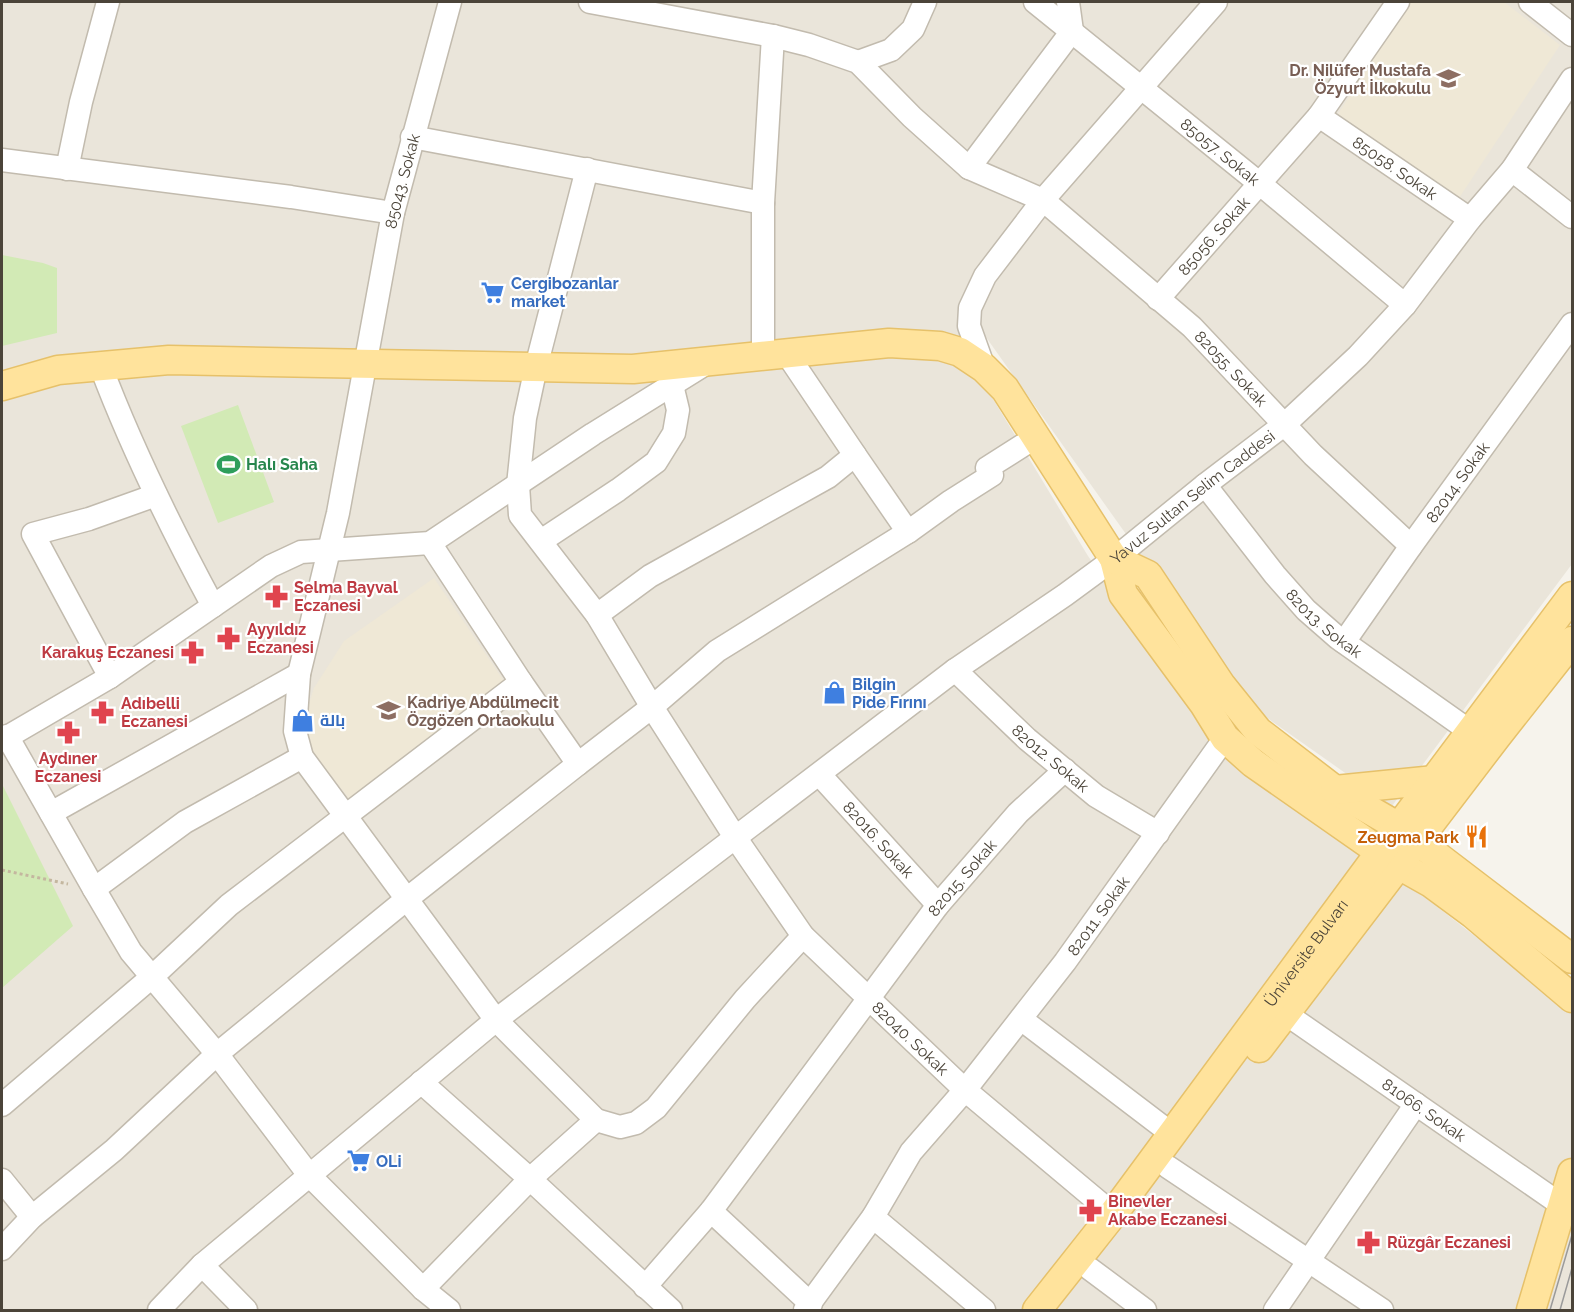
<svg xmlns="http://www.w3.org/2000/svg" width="1574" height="1312" viewBox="0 0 1574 1312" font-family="Raleway,Cairo,sans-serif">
  <rect width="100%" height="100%" fill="#f6f3ec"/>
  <polygon fill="#eae5da" points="2,2 1572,2 1572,564 1392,806 1246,703 971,316 964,351 1088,556 1229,758 1435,905 1572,1012 1572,1310 2,1310"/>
  <g fill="#efe8d6">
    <polygon points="1410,2 1504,2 1560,45 1459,198 1338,114"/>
    <polygon points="434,578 506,684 355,806 299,735 314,688 344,641"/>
  </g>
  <g fill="#d2eab5">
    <polygon points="2,255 43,263 57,268 57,333 2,346"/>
    <polygon points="238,405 274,502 218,523 181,426"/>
    <polygon points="2,784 73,926 2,988"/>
  </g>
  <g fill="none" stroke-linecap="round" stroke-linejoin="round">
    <defs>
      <g id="minor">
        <path id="s1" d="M590,2l183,34 36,9 49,17 54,55 57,51 74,32 149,127 121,128 98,91"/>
        <path id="s2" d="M1035,2l224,181 146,122"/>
        <polyline points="1530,2 1572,35"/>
        <polyline points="858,62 891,50 913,29 925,2"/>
        <path id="s3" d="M1319,116l151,103"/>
        <polyline points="412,137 763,203"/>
        <polyline points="2,160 291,197 393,213"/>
        <polyline points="969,168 1072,31 1068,2"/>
        <polyline points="67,169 81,102 108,2"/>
        <path id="s4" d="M587,169l-51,198 -11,51 -7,67 2,30 77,100 55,92 83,130 68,99 162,154 148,124"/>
        <polyline points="1512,170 1572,217"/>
        <path id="s5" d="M1158,299l161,-183 79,-114"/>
        <polyline points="763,356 763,203 773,36"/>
        <path d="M101,367c31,82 70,161 112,239"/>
        <polyline points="984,368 969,326 970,308 985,276 1043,200 1216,2"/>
        <polyline points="855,455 908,532"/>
        <path id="s6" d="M1205,485l70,90 31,35 32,28 133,94"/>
        <polyline points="541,541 618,490 656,462 674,433 678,410 672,385"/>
        <polyline points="597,615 650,576 828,477 855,455 787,354"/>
        <path id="s7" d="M1344,642l67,-96 161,-222"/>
        <path id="s8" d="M955,670l72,69 69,57 62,37"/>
        <polyline points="110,677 33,534 89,519 156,495"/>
        <polyline points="7,736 94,889 131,952 217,1054 309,1175 423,1289 449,1310"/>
        <polyline points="2,740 110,677 271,566 301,552 430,543 593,434 707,363"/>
        <polyline points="578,764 652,707 717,651 908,532 951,501 992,475 987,468 1036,437"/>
        <path id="s9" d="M820,775l118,130"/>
        <polyline points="51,813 299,674"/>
        <polyline points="94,889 185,822 302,757"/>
        <path id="s10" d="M1286,1014l277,192"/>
        <polyline points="1021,1019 1172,1134"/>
        <polyline points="421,1082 530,1179 671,1310"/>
        <polyline points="2,1105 153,976 229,905 521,682"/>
        <polyline points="596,1120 620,1127 636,1123 656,1108 745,999 803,936"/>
        <polyline points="1168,1167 1382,1310"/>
        <polyline points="2,1180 32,1217"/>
        <polyline points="711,1211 811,1304"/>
        <polyline points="873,1217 984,1310"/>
        <polyline points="2,1249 32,1217 114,1150 217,1054 408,898 578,764 521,682 430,543"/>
        <polyline points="202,1265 246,1310"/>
        <polyline points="1090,1269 1145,1310"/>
        <path id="s11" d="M645,1287l66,-76 227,-306 80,-92 47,-43"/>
        <path id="s12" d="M423,1289l107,-110 66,-59 -100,-100 -194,-263 -7,-26 4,-57 39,-161 55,-300 57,-211"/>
        <path id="s13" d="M159,1310l43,-45 294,-245 459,-350 110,-75 49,-36 91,-74 80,-61 73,-68 47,-51 65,-86 42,-49 60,-91"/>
        <path id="s14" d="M805,1310l68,-93 38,-65 54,-62 100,-128 160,-224"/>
        <polyline points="1275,1310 1416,1104"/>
      </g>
      <g id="major">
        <polyline points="2,386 58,370 169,360 633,369 889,343 940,346 960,352 984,368 1005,389 1114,559 1123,594 1204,704 1225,738 1253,763 1399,865 1431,883 1473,914 1572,998"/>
        <polyline points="1114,559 1148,575 1221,685 1258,731 1335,790 1399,827 1572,959"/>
        <polyline points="1335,790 1435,780"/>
        <polyline points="1259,1048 1497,736 1572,641"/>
        <path id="s15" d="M1037,1310l76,-96 268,-363 191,-255"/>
        <polyline points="1531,1310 1572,1173"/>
      </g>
    </defs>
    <use href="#minor" stroke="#c2bbae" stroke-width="25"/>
    <use href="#major" stroke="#e6c16a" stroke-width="31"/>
    <polyline stroke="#c4b79f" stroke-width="3" stroke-dasharray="3 3" stroke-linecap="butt" points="2,870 68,884"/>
    <use href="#minor" stroke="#fff" stroke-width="22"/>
    <use href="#major" stroke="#ffe39c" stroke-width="28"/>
    <g stroke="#9a9a9a" stroke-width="1.5">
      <polyline points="1550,1310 1572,1235"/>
      <polyline points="1560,1310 1572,1268"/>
    </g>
  </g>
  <defs>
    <symbol id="school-bare" viewBox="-9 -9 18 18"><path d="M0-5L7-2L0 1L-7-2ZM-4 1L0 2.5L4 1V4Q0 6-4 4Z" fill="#8d6e63" stroke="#fff" stroke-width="2.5" paint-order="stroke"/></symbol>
    <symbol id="supermarket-bare" viewBox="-9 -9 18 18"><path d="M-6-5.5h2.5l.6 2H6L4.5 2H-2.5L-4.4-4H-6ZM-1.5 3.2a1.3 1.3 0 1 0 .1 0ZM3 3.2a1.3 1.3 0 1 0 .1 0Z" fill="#3f7fe0" stroke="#fff" stroke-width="2.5" paint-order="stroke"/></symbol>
    <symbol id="stadium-bare" viewBox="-9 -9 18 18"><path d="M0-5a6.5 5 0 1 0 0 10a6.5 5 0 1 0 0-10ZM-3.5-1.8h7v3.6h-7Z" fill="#2e9e5b" stroke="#fff" stroke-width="2.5" paint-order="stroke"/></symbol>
    <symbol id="pharmacy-bare" viewBox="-9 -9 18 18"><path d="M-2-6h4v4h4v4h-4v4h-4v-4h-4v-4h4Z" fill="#e0444e" stroke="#fff" stroke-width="2.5" paint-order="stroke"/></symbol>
    <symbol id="shop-bare" viewBox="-9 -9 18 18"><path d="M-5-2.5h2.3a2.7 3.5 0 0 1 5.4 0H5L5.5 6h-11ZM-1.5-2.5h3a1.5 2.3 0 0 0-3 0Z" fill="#3f7fe0" stroke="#fff" stroke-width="2.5" paint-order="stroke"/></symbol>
    <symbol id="restaurant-bare" viewBox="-9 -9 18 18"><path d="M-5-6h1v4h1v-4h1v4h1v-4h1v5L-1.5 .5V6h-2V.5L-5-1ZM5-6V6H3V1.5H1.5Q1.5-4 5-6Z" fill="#e8710a" stroke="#fff" stroke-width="2.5" paint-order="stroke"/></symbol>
  </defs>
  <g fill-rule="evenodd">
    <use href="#school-bare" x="1432" y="62" width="33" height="33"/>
    <use href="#supermarket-bare" x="476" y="276" width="33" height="33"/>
    <use href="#stadium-bare" x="212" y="448" width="33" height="33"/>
    <use href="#pharmacy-bare" x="260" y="580" width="33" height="33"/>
    <use href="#pharmacy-bare" x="212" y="622" width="33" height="33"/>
    <use href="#pharmacy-bare" x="176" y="636" width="33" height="33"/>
    <use href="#shop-bare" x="818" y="676" width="33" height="33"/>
    <use href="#school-bare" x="372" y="694" width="33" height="33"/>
    <use href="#pharmacy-bare" x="86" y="696" width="33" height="33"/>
    <use href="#shop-bare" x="286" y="704" width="33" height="33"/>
    <use href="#pharmacy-bare" x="52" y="716" width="33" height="33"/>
    <use href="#restaurant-bare" x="1460" y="820" width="33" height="33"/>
    <use href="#supermarket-bare" x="342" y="1144" width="33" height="33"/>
    <use href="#pharmacy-bare" x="1074" y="1194" width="33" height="33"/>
    <use href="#pharmacy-bare" x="1352" y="1226" width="33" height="33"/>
  </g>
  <g text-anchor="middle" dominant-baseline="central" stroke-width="4.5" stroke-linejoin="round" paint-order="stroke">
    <g font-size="16" font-weight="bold" fill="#785e54" stroke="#fff" text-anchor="end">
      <text x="1431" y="70">Dr. Nilüfer Mustafa<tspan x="1431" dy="18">Özyurt İlkokulu</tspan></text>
      <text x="407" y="702" text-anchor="start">Kadriye Abdülmecit<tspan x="407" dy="18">Özgözen Ortaokulu</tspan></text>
    </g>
    <g font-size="16" fill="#4b4439" stroke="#fff">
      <text stroke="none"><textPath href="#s2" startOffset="238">85057. Sokak</textPath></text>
      <text stroke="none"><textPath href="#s3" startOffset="92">85058. Sokak</textPath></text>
      <text stroke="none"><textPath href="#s12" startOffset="1298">85043. Sokak</textPath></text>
      <text stroke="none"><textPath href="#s5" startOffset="84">85056. Sokak</textPath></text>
      <text stroke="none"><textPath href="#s1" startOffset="762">82055. Sokak</textPath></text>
      <text stroke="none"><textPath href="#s7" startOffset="196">82014. Sokak</textPath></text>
      <text stroke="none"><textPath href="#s13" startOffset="1316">Yavuz Sultan Selim Caddesi</textPath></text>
      <text stroke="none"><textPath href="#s6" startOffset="183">82013. Sokak</textPath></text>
      <text stroke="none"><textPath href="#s8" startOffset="130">82012. Sokak</textPath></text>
      <text stroke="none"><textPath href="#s9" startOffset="87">82016. Sokak</textPath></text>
      <text stroke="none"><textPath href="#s11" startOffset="518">82015. Sokak</textPath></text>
      <text stroke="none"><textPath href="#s14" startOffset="492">82011. Sokak</textPath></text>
      <text stroke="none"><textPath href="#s15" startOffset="447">Üniversite Bulvarı</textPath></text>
      <text stroke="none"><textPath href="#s4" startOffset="1010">82040. Sokak</textPath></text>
      <text stroke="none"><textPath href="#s10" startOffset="168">81066. Sokak</textPath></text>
    </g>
    <g font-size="16" font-weight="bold" fill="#366cbe" stroke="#fff" text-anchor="start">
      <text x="511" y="283">Cergibozanlar<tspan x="511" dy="18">market</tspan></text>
      <text x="852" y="684">Bilgin<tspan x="852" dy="18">Pide Fırını</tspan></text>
      <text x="320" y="720">بالة</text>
      <text x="376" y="1161">OLi</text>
    </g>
    <g font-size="16" font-weight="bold" fill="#27864d" stroke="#fff" text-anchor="start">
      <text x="246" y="464">Halı Saha</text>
    </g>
    <g font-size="16" font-weight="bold" fill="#be3a42" stroke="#fff" text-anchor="start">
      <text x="294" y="587">Selma Bayval<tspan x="294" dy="18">Eczanesi</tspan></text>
      <text x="247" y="629">Ayyıldız<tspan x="247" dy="18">Eczanesi</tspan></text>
      <text x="174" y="652" text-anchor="end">Karakuş Eczanesi</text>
      <text x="121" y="703">Adıbelli<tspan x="121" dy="18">Eczanesi</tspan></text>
      <text x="68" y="758" text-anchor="middle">Aydıner<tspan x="68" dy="18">Eczanesi</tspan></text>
      <text x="1108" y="1201">Binevler<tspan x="1108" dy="18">Akabe Eczanesi</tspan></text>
      <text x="1387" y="1242">Rüzgâr Eczanesi</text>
    </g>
    <g font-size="16" font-weight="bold" fill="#c56008" stroke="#fff" text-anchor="end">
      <text x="1459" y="837">Zeugma Park</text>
    </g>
  </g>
  <rect width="1574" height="1312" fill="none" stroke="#4b4439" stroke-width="6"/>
</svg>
